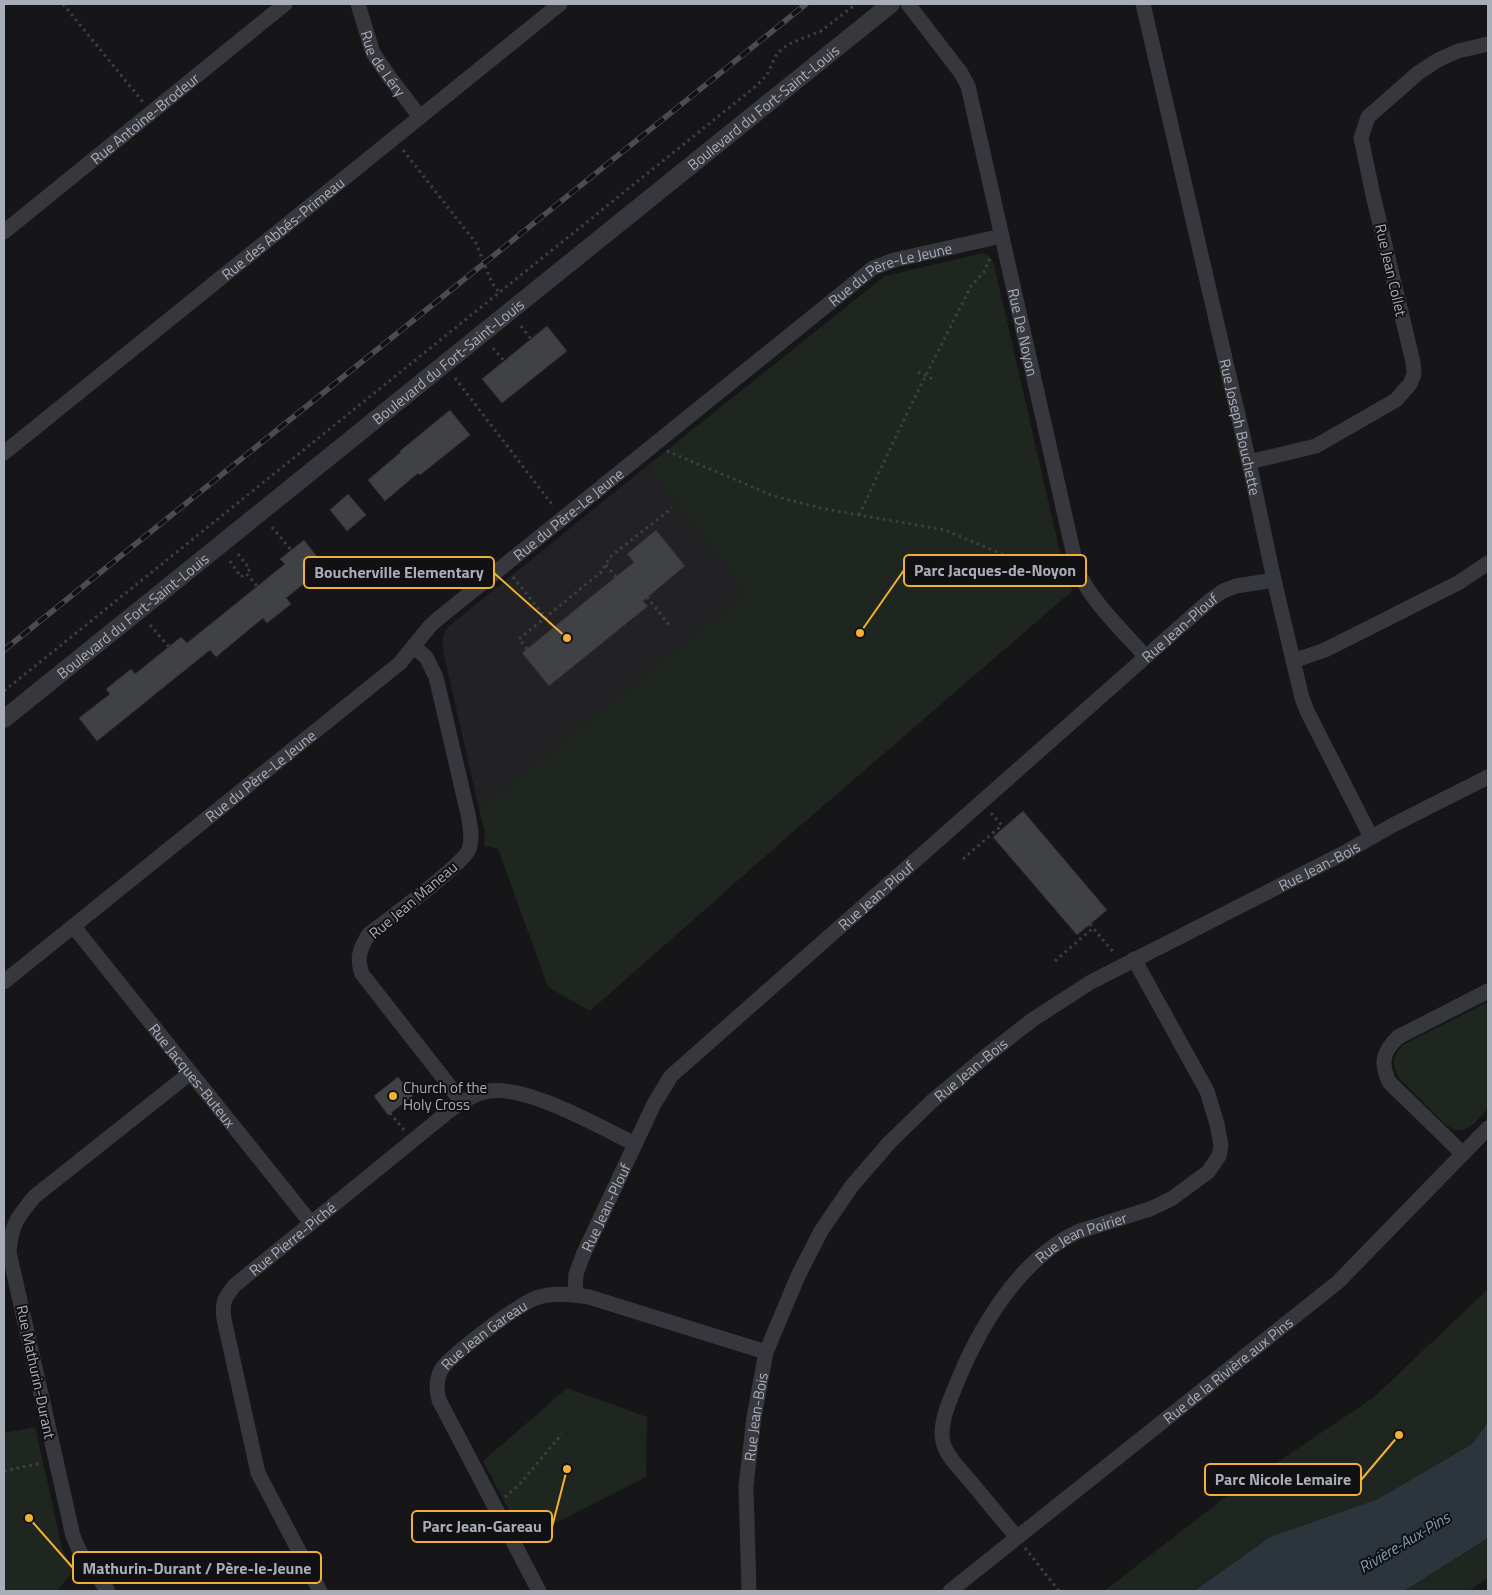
<svg xmlns="http://www.w3.org/2000/svg" width="1492" height="1595" viewBox="0 0 1492 1595" font-family="'Titillium Web',sans-serif">
  <rect width="100%" height="100%" fill="#161618"/>
  <polygon fill="#222225" points="647,466 747,593 479,809 444,655 442,642 444,633 448,627"/>
  <g fill="#1e261f">
    <polygon points="983,253 989,256 994,264 1063,566 1072,591 778,845 590,1011 548,987 498,849 484,846 485,833 479,809 747,593 647,466 885,276"/>
    <path d="M1488,1002v106c-14,15 -20,29 -41,18l-48,-48c-7,-13 -7,-22 4,-33z"/>
    <polygon points="1488,1289 1488,1422 1472,1444 1378,1499 1270,1537 1194,1591 1104,1591 1223,1499 1373,1398"/>
    <polygon points="567,1388 647,1417 646,1477 524,1539 483,1461"/>
    <polygon points="35,1427 63,1552 74,1570 57,1591 4,1591 4,1433"/>
    <polygon points="1488,1538 1488,1577 1469,1591 1404,1591"/>
  </g>
  <polygon fill="#2c353c" points="1488,1422 1488,1538 1404,1591 1194,1591 1270,1537 1378,1499 1472,1444"/>
  <g fill="#404145" stroke="#303034">
    <polygon points="547,326 567,351 502,403 482,379"/>
    <polygon points="450,410 470,435 420,475 418,473 385,501 368,480 401,452 400,451"/>
    <polygon points="348,494 366,515 347,531 330,510"/>
    <polygon points="656,530 685,566 643,601 648,606 549,686 522,653 634,562 627,554"/>
    <polygon points="304,540 325,567 286,598 291,604 267,623 263,618 216,657 210,650 97,741 79,718 110,694 106,689 131,669 135,674 181,637 187,643 285,564 280,559"/>
    <polygon points="1023,811 1107,910 1077,935 993,837"/>
    <polygon points="398,1077 413,1096 388,1115 374,1096"/>
  </g>
  <g fill="none" stroke-linecap="round" stroke-linejoin="round">
    <g stroke="#3d3f44" stroke-width="3" stroke-dasharray="2.5 4" stroke-linecap="butt">
      <polyline points="63,4 143,102"/>
      <polyline points="403,150 476,243 492,283 499,292"/>
      <polyline points="521,326 531,339"/>
      <polyline points="493,348 504,361"/>
      <polyline points="918,372 935,380"/>
      <polyline points="455,378 554,507"/>
      <polyline points="667,451 774,496 825,509 945,530 1023,563 1061,566"/>
      <polyline points="859,515 909,409 971,286 984,272 990,258"/>
      <polyline points="272,527 291,550"/>
      <polyline points="238,554 250,569 246,573 258,587"/>
      <polyline points="230,561 241,577 246,573"/>
      <polyline points="606,565 616,577"/>
      <polyline points="513,577 553,627"/>
      <polyline points="643,592 670,626"/>
      <polyline points="150,625 169,647"/>
      <polyline points="527,649 519,639 601,572 610,557 672,508"/>
      <polyline points="4,691 756,86 767,75 777,53 789,44 821,31 856,4"/>
      <polyline points="991,813 1004,828"/>
      <polyline points="963,859 1002,825"/>
      <polyline points="1090,924 1093,928"/>
      <polyline points="1055,961 1093,928 1114,953"/>
      <polyline points="390,1113 404,1130"/>
      <polyline points="4,1471 42,1463"/>
      <polyline points="505,1497 519,1485 562,1434"/>
      <polyline points="1025,1548 1059,1591"/>
    </g>
    <g stroke="#37383d" stroke-width="15">
      <path id="s1" d="M358,4l15,49 18,26 29,38"/>
      <path id="s2" d="M908,4l53,69 7,13 109,483c12,30 46,62 68,87"/>
      <path id="s3" d="M1143,4l106,458 25,118 28,118 5,13 64,126"/>
      <path id="s4" d="M4,232l281,-228"/>
      <path id="s5" d="M4,453l556,-449"/>
      <polyline points="1249,462 1316,446 1396,400 1410,384 1414,374 1413,362 1373,195 1361,138 1368,117 1418,73 1438,60 1458,51 1488,44"/>
      <path d="M414,647l12,10 10,20 32,137c2,11 5,25 1,35 -5,15 -83,72 -100,85 -9,14 -13,24 -7,40l90,115 9,13"/>
      <polyline points="1293,661 1325,650 1458,583 1488,563"/>
      <path id="s6" d="M74,927l237,296"/>
      <path id="s7" d="M4,982l396,-319 30,-37 9,-8 434,-350 21,-8 108,-24"/>
      <path d="M1463,1154l-74,-72c-9,-20 -6,-30 9,-45l90,-46"/>
      <path id="s8" d="M575,1295l1,-21 7,-19 71,-151 17,-28 538,-475 14,-10 13,-5 38,-6"/>
      <path id="s9" d="M1017,1537c-16,-18 -31,-37 -46,-55 -10,-12 -25,-26 -28,-40 -4,-17 5,-37 11,-52 23,-59 63,-129 123,-158l73,-23 21,-10 37,-27 11,-16 2,-10 -4,-22 -10,-33 -73,-132"/>
      <path d="M108,1591l-28,-39 -7,-16 -64,-284c2,-27 9,-36 26,-56l155,-123"/>
      <path id="s10" d="M320,1591l-62,-118 -34,-154c-2,-17 0,-21 11,-34l214,-174c12,-9 25,-17 40,-20 38,-6 111,36 146,53"/>
      <path id="s11" d="M539,1591l-100,-191c-3,-11 -3,-20 2,-30 9,-15 77,-65 95,-72 16,-6 36,-4 53,-1l177,55"/>
      <path id="s12" d="M749,1591l-3,-105 8,-69 12,-65 32,-76 23,-45 30,-44 38,-44 42,-41 55,-46 46,-36 59,-38 253,-129 49,-28 95,-48"/>
      <path id="s13" d="M950,1591l388,-309 150,-154"/>
    </g>
    <path stroke="#37383d" stroke-width="18" id="s14" d="M4,719l887,-715"/>
    <defs>
      <polyline id="rail" points="4,650 806,4"/>
    </defs>
    <use href="#rail" stroke="#4a4c52" stroke-width="5.5"/>
    <use href="#rail" stroke="#111113" stroke-width="4" stroke-dasharray="11" stroke-linecap="butt"/>
  </g>
  <circle fill="#f2b134" stroke="#111113" stroke-width="2" cx="393" cy="1096" r="5"/>
  <g text-anchor="middle" dominant-baseline="central" stroke-width="4" stroke-linejoin="round" paint-order="stroke">
    <g font-size="15" fill="#a8adb8" stroke="#111113">
      <text stroke="none"><textPath href="#s1" startOffset="65">Rue de Léry</textPath></text>
      <text stroke="none"><textPath href="#s14" startOffset="975">Boulevard du Fort-Saint-Louis</textPath></text>
      <text stroke="none"><textPath href="#s4" startOffset="181">Rue Antoine-Brodeur</textPath></text>
      <text stroke="none"><textPath href="#s5" startOffset="358">Rue des Abbés-Primeau</textPath></text>
      <text transform="translate(1391 270) rotate(77)">Rue Jean Collet</text>
      <text stroke="none"><textPath href="#s7" startOffset="1139">Rue du Père-Le Jeune</textPath></text>
      <text stroke="none"><textPath href="#s2" startOffset="354">Rue De Noyon</textPath></text>
      <text stroke="none"><textPath href="#s14" startOffset="570">Boulevard du Fort-Saint-Louis</textPath></text>
      <text stroke="none"><textPath href="#s3" startOffset="434">Rue Joseph Bouchette</textPath></text>
      <text stroke="none"><textPath href="#s7" startOffset="734">Rue du Père-Le Jeune</textPath></text>
      <text stroke="none"><textPath href="#s14" startOffset="165">Boulevard du Fort-Saint-Louis</textPath></text>
      <text stroke="none"><textPath href="#s8" startOffset="919">Rue Jean-Plouf</textPath></text>
      <text stroke="none"><textPath href="#s7" startOffset="329">Rue du Père-Le Jeune</textPath></text>
      <text stroke="none"><textPath href="#s12" startOffset="1000">Rue Jean-Bois</textPath></text>
      <text stroke="none"><textPath href="#s8" startOffset="514">Rue Jean-Plouf</textPath></text>
      <text transform="translate(413 900) rotate(-40)">Rue Jean Maneau</text>
      <text stroke="none"><textPath href="#s12" startOffset="595">Rue Jean-Bois</textPath></text>
      <text stroke="none"><textPath href="#s6" startOffset="190">Rue Jacques-Buteux</textPath></text>
      <text stroke="none"><textPath href="#s8" startOffset="94">Rue Jean-Plouf</textPath></text>
      <text stroke="none"><textPath href="#s10" startOffset="402">Rue Pierre-Piché</textPath></text>
      <text stroke="none"><textPath href="#s9" startOffset="381">Rue Jean Poirier</textPath></text>
      <text stroke="none"><textPath href="#s11" startOffset="302">Rue Jean Gareau</textPath></text>
      <text stroke="none"><textPath href="#s13" startOffset="355">Rue de la Rivière aux Pins</textPath></text>
      <text transform="translate(36 1372) rotate(78)">Rue Mathurin-Durant</text>
      <text stroke="none"><textPath href="#s12" startOffset="175">Rue Jean-Bois</textPath></text>
    </g>
    <g font-size="15" fill="#a8adb8" stroke="#111113" text-anchor="start">
      <text x="403" y="1087">Church of the<tspan x="403" dy="17">Holy Cross</tspan></text>
    </g>
    <g font-size="16" font-style="italic" fill="#7f9bb3" stroke="#111113">
      <text transform="translate(1404 1542) rotate(-31)">Rivière-Aux-Pins</text>
    </g>
  </g>
  <path fill="none" stroke="#f2b134" stroke-width="2" d="M860 633L904 570M567 638L494 573M1399 1435L1361 1480M567 1469L552 1527M29 1518L73 1568"/>
  <g fill="#f2b134" stroke="#111113" stroke-width="2">
    <circle cx="860" cy="633" r="5"/>
    <circle cx="567" cy="638" r="5"/>
    <circle cx="1399" cy="1435" r="5"/>
    <circle cx="567" cy="1469" r="5"/>
    <circle cx="29" cy="1518" r="5"/>
  </g>
  <g fill="#111113" stroke="#f2b134" stroke-width="2">
    <rect x="904" y="555" width="182" height="31" rx="5"/>
    <rect x="304" y="557" width="190" height="31" rx="5"/>
    <rect x="1205" y="1464" width="156" height="31" rx="5"/>
    <rect x="412" y="1511" width="140" height="31" rx="5"/>
    <rect x="73" y="1552" width="248" height="31" rx="5"/>
  </g>
  <g font-size="16" text-anchor="middle" font-weight="bold" fill="#a8adb8">
    <text x="995" y="576">Parc Jacques-de-Noyon</text>
    <text x="399" y="578">Boucherville Elementary</text>
    <text x="1283" y="1485">Parc Nicole Lemaire</text>
    <text x="482" y="1532">Parc Jean-Gareau</text>
    <text x="197" y="1574">Mathurin-Durant / Père-le-Jeune</text>
  </g>
  <rect width="1492" height="1595" fill="none" stroke="#a8adb8" stroke-width="10"/>
</svg>
